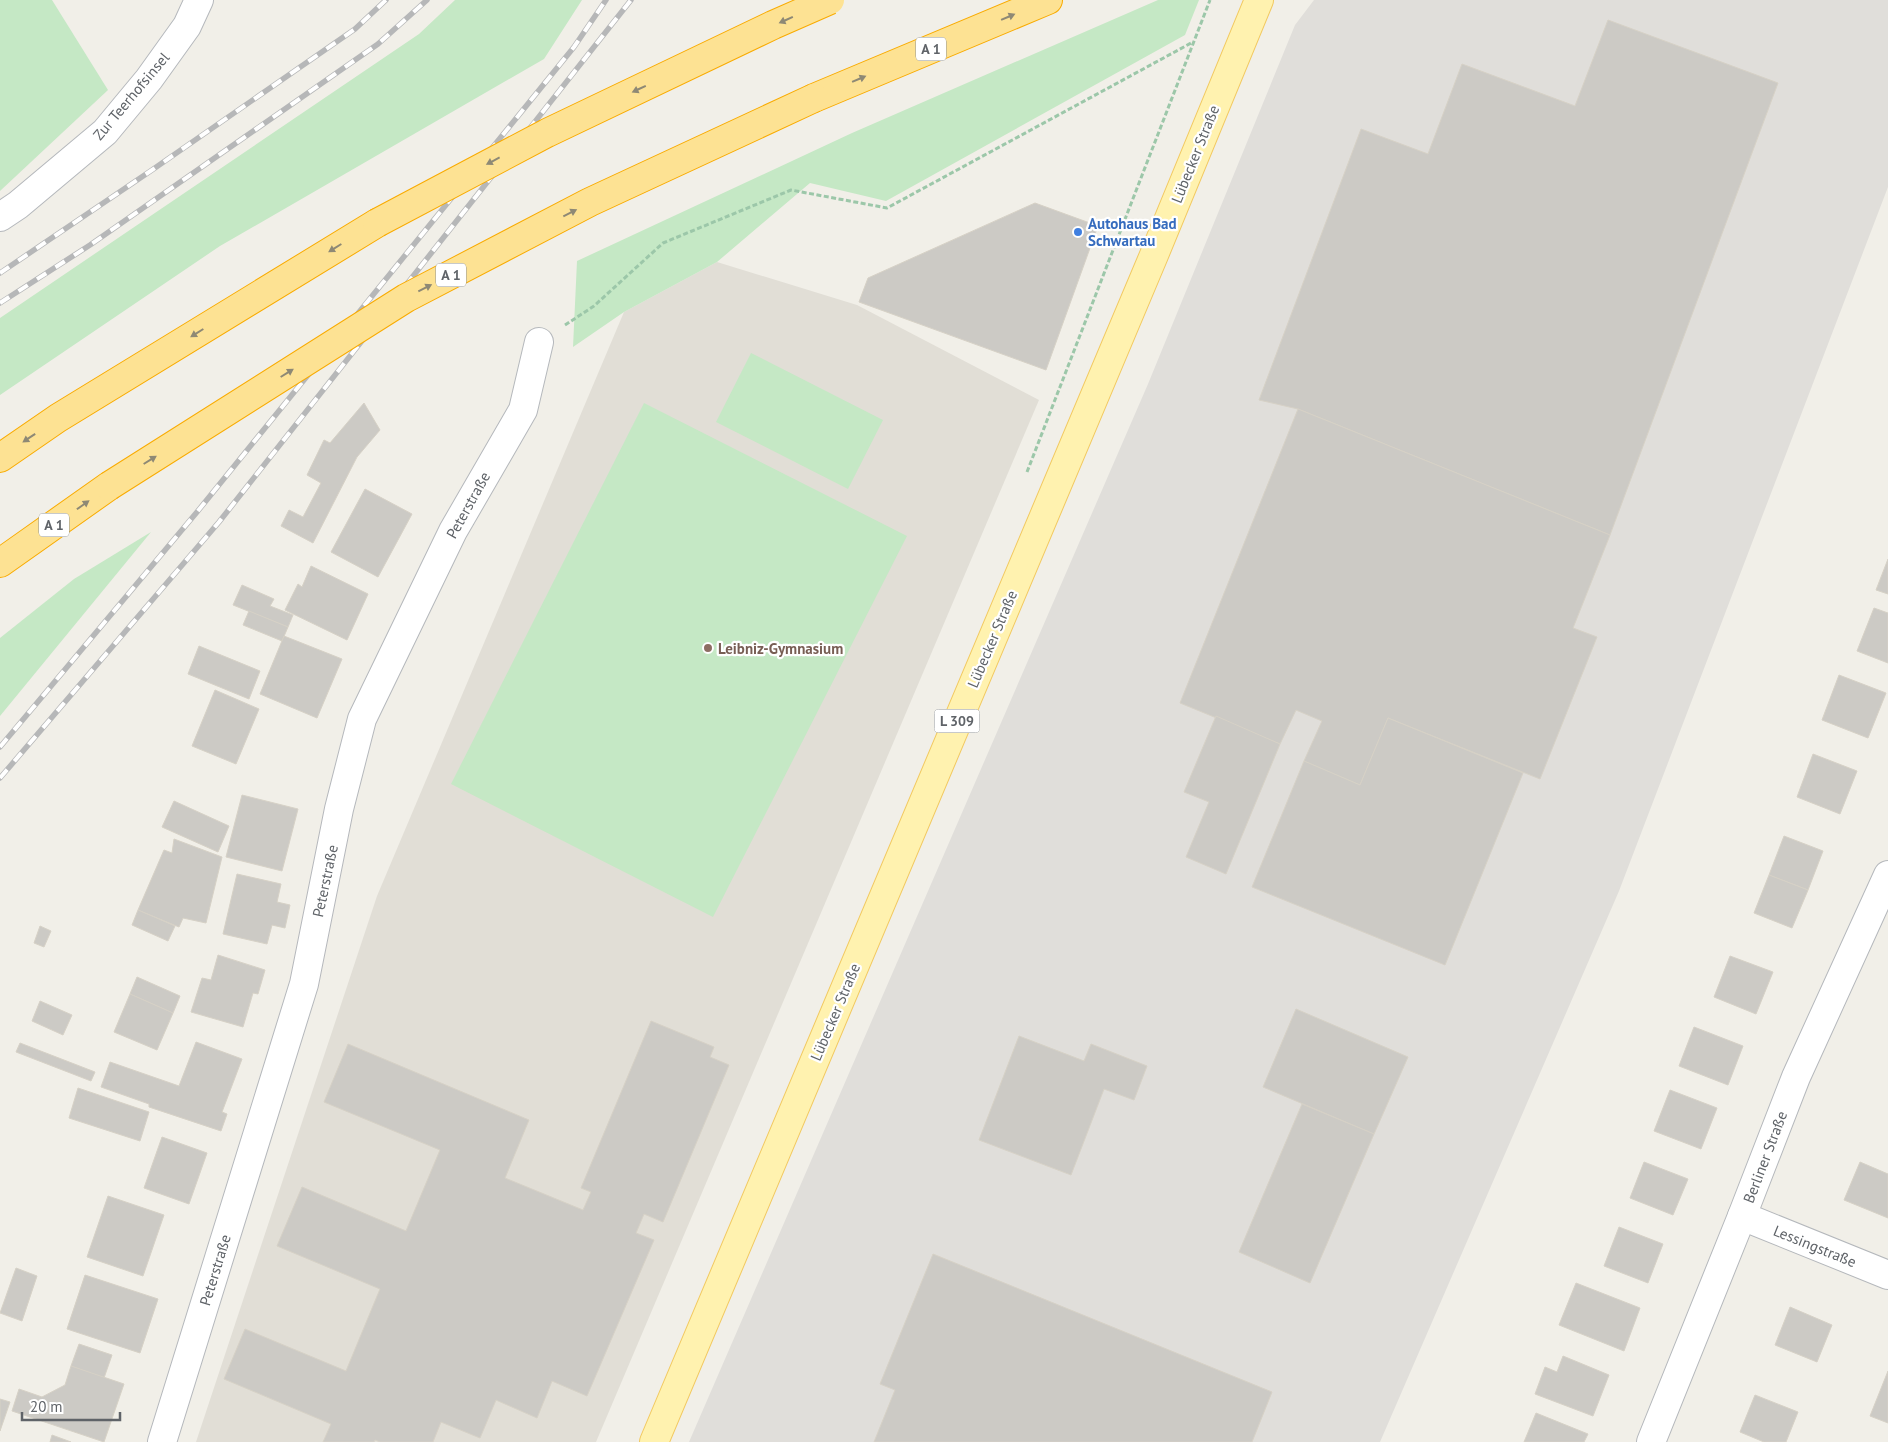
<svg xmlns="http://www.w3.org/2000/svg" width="1888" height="1442" viewBox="0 0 1888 1442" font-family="'PT Sans',sans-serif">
  <rect width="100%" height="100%" fill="#f1efe8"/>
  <polygon fill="#e0deda" points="1314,0 1888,0 1888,187 1619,891 1380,1442 689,1442 1148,384 1295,25"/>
  <polygon fill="#e1ded6" points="717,262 857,305 1039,400 596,1442 196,1442 377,896 624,312"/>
  <g fill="#c5e8c5">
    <polygon points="0,0 52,0 108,90 0,191"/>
    <polygon points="455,0 582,0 544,59 220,246 0,395 0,318 419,34"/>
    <polygon points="1158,0 1199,0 1185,35 886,201 810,183 717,262 624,312 573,347 577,261 852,133"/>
    <polygon points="751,353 883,420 848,489 716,422"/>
    <polygon points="644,403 907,536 713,917 451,784"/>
    <polygon points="151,532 0,716 0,638 74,579"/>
  </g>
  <g fill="#cccac5" stroke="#d6d1c6">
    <polygon points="1608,20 1778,83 1610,535 1298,409 1259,400 1361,129 1428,154 1462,64 1575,106"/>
    <polygon points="1035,203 1098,226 1046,370 859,302 868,278"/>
    <polygon points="364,403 380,430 357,457 313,543 281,526 289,510 303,517 321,483 307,475 324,440 330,443"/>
    <polygon points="1298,409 1610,535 1573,628 1597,637 1540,779 1388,718 1360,785 1304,761 1322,721 1296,710 1280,744 1180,703"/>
    <polygon points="365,489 412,514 378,577 331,552"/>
    <polygon points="1888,559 1888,594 1876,590"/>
    <polygon points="311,566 368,594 347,640 285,610 298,584 302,587"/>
    <polygon points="242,585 274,599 270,606 293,615 288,627 233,605"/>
    <polygon points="1874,608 1888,613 1888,663 1857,651"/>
    <polygon points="249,611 288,627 282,641 243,625"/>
    <polygon points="284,636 342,659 317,718 260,694"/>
    <polygon points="199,646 260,671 249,699 188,674"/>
    <polygon points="1839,675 1886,693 1868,738 1822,720"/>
    <polygon points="215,690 259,709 236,764 192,746"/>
    <polygon points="1216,716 1280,744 1226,874 1186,857 1209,802 1184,792"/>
    <polygon points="1388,718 1523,773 1445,965 1252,887 1304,761 1360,785"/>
    <polygon points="1813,754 1857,771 1840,814 1797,797"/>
    <polygon points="242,795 298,809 282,871 226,857"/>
    <polygon points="174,801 229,826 218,852 162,827"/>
    <polygon points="1784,836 1823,851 1808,890 1769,875"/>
    <polygon points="174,839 222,857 206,923 183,918 179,927 138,910 164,850 172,853"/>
    <polygon points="237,874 281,884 277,902 290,905 285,928 272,925 267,944 223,934"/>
    <polygon points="1769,875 1808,890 1792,928 1754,913"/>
    <polygon points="138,910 175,926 168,941 132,925"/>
    <polygon points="40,926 51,931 44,947 34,943"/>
    <polygon points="218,955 265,970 258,994 253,993 243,1027 191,1012 202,978 211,980"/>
    <polygon points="1730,956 1773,972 1756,1014 1714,997"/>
    <polygon points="137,977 180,996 173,1013 130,994"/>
    <polygon points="130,994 173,1013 157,1050 114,1032"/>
    <polygon points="40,1001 72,1015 63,1035 32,1021"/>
    <polygon points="1296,1009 1408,1057 1374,1134 1263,1087"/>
    <polygon points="651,1021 714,1047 710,1057 729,1065 663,1222 644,1214 636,1233 654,1240 587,1396 552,1381 537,1418 496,1400 480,1438 441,1422 433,1442 380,1442 375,1440 374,1442 323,1442 331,1424 224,1379 245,1329 346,1371 380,1289 277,1246 302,1187 406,1231 440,1150 324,1102 348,1044 529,1120 505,1178 583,1210 591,1192 581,1188"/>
    <polygon points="1694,1027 1743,1046 1728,1085 1679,1066"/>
    <polygon points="1019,1036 1084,1061 1091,1044 1147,1066 1134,1100 1104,1089 1071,1175 979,1140"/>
    <polygon points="196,1042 242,1059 222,1112 227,1114 221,1131 149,1107 149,1104 101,1087 110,1062 179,1086"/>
    <polygon points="20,1043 95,1072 91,1081 16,1052"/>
    <polygon points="78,1088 149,1112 140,1141 69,1118"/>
    <polygon points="1670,1090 1717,1108 1701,1149 1654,1131"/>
    <polygon points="1302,1104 1374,1134 1310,1283 1239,1252"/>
    <polygon points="162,1137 207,1153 189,1204 144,1188"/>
    <polygon points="1644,1162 1688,1179 1673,1215 1630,1198"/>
    <polygon points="1860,1162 1888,1174 1888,1218 1844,1200"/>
    <polygon points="108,1196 164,1215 143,1276 87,1257"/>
    <polygon points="1619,1227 1663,1244 1648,1283 1604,1266"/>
    <polygon points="933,1254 1272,1392 1252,1442 874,1442 895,1390 880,1384"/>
    <polygon points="16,1268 37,1276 22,1321 0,1313"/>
    <polygon points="85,1275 158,1299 140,1353 67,1329"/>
    <polygon points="1576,1283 1640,1308 1624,1351 1559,1325"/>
    <polygon points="1790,1307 1832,1325 1817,1362 1775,1345"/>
    <polygon points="79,1344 112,1355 104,1378 71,1366"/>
    <polygon points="1563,1356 1609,1375 1593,1416 1535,1394 1545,1367 1557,1372"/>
    <polygon points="71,1366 124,1384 104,1442 12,1411 19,1389 42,1397 65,1385"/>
    <polygon points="1888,1371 1888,1423 1870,1416"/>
    <polygon points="1755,1395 1798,1412 1786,1442 1764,1442 1740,1432"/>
    <polygon points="0,1399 10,1402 0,1431"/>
    <polygon points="1536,1413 1588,1434 1584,1442 1524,1442"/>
    <polygon points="52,1435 71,1442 50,1442"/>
  </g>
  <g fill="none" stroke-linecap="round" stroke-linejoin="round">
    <defs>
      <g id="minor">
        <polyline points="0,217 18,205 105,132 149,79 187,26 199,0"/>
        <polyline points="1742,1216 1888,1275"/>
        <polyline points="162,1442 304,984 339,809 362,719 453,531 523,410 539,342"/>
        <polyline points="1651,1442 1742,1216 1796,1077 1888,875"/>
      </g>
      <polyline id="major" points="654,1442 1154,255 1259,0"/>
      <g id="highway">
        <polyline points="814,98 1048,0"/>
        <polyline points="0,458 58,418 377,223"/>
        <polyline points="0,563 109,486"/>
      </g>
    </defs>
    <use href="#minor" stroke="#b5b8bc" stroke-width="30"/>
    <use href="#major" stroke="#f2c960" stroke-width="30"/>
    <use href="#highway" stroke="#f9ab00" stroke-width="30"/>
    <g stroke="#9cc7a9" stroke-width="3" stroke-dasharray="5 2.5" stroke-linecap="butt">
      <polyline points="565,325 594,306 663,243 791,190 887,208 1193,42"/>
      <polyline points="1027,472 1210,0"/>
    </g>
    <use href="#minor" stroke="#fff" stroke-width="28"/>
    <use href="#major" stroke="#fff2af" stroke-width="28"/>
    <use href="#highway" stroke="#fde293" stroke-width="28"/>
    <defs>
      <g id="rail">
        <polyline points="0,273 152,170 355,29 386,0"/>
        <polyline points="0,303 90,245 378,44 427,0"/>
        <polyline points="0,747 197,512 574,47 606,0"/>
        <polyline points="0,778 219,522 631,0"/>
      </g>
    </defs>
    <use href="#rail" stroke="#b6b7b8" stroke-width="5.5"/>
    <use href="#rail" stroke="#fff" stroke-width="4" stroke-dasharray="11" stroke-linecap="butt"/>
    <defs>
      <g id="highway-bridge">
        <polyline points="377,223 547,133 773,25 830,0"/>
        <polyline points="109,486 406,298 590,202 814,98"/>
      </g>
    </defs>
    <use href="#highway-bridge" stroke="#f9ab00" stroke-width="30" stroke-linecap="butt"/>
    <use href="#highway-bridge" stroke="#fde293" stroke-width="28"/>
  </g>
  <defs><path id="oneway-solid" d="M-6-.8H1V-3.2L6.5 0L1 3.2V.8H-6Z" transform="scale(1.25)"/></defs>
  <g fill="#8e8975">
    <use href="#oneway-solid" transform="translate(1008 17) rotate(-23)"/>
    <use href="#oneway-solid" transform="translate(786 20) rotate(156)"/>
    <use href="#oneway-solid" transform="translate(859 79) rotate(-23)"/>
    <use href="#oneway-solid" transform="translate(639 89) rotate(155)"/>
    <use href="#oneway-solid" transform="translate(493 161) rotate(152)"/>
    <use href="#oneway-solid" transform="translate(570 213) rotate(-27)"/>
    <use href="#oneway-solid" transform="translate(335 248) rotate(148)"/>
    <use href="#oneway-solid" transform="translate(425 288) rotate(-27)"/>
    <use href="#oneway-solid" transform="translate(197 333) rotate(148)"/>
    <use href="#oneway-solid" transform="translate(287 373) rotate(-32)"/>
    <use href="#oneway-solid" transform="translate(29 438) rotate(146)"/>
    <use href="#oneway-solid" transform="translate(150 460) rotate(-32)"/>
    <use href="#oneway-solid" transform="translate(83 505) rotate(-35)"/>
  </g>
  <circle fill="#3f7fe0" stroke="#fff" stroke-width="2" cx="1078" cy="232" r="5"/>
  <circle fill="#8d6e63" stroke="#fff" stroke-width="2" cx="708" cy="648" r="5"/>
  <g text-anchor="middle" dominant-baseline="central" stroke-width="4.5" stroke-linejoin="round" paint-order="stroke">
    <g fill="#fff" stroke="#8f9295" stroke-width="1">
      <rect x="916" y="37.5" width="30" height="23" rx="4"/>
      <rect x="436" y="263.5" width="30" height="23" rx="4"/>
      <rect x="39" y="513.5" width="30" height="23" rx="4"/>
      <rect x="934.5" y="709.5" width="45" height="23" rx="4"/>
    </g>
    <g font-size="14" font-weight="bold" fill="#5f6368">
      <text x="931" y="49">A 1</text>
      <text x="451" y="275">A 1</text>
      <text x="54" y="525">A 1</text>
      <text x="957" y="721">L 309</text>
    </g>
    <g font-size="15" fill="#5f6368" stroke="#fff">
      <text transform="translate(131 96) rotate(-50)">Zur Teerhofsinsel</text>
      <text transform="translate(1195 154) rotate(-68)">Lübecker Straße</text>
      <text transform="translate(468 505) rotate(-61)">Peterstraße</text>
      <text transform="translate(992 639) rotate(-67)">Lübecker Straße</text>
      <text transform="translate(325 881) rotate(-78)">Peterstraße</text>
      <text transform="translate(835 1012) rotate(-67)">Lübecker Straße</text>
      <text transform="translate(1765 1157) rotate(-69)">Berliner Straße</text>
      <text transform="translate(1815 1246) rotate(22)">Lessingstraße</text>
      <text transform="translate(215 1270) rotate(-73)">Peterstraße</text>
    </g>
    <g font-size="15" font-weight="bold" fill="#366cbe" stroke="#fff" text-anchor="start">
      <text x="1088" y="223">Autohaus Bad<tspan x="1088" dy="17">Schwartau</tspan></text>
    </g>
    <g font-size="15" font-weight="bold" fill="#785e54" stroke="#fff" text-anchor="start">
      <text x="718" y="648">Leibniz-Gymnasium</text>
    </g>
  </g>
  <path d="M22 1412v8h98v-8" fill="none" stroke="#5f6368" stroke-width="2.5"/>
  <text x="30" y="1412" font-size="15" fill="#5f6368" stroke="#ffffff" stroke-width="4" paint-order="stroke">20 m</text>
</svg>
